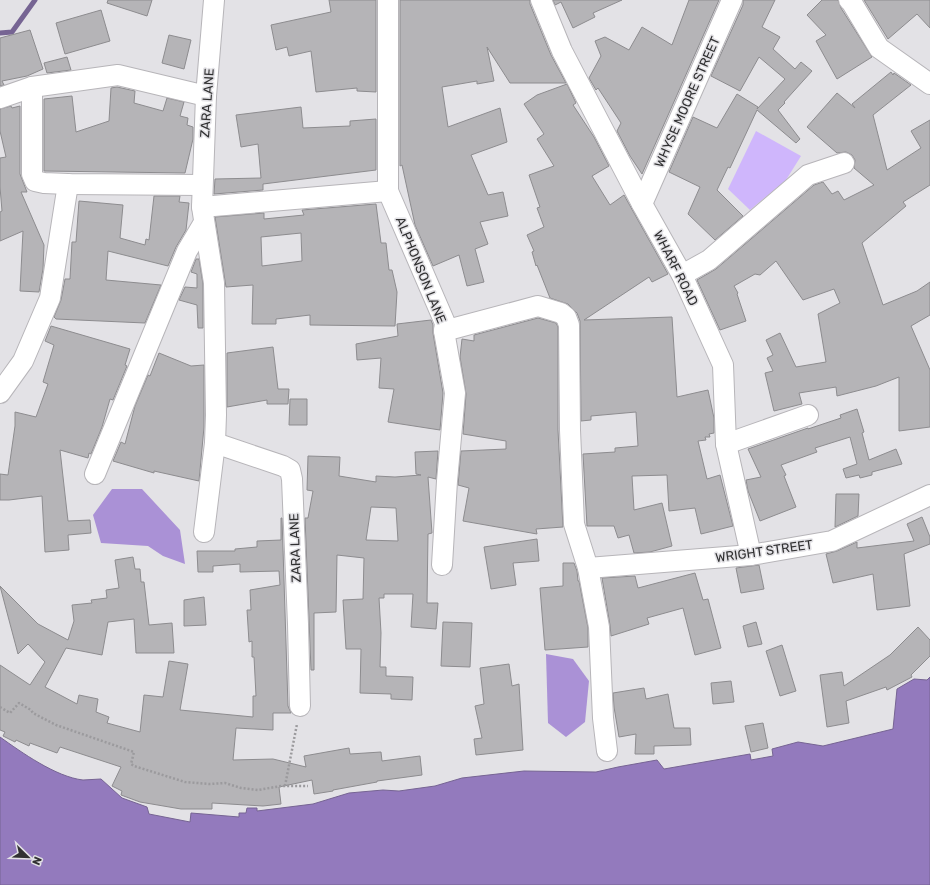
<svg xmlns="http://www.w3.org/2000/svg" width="930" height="885" viewBox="0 0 930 885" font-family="Rubik,sans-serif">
  <rect width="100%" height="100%" fill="#e3e2e6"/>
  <polygon fill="#cfb6fc" points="756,131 801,156 786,180 750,210 728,189"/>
  <g fill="#aa91d6">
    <polygon points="112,489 142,489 180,530 185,564 163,556 148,546 101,543 93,515"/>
    <polygon points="546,654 573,659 589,681 585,722 566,737 548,723"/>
  </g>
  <path fill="#937abd" stroke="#766493" d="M930,677v208h-930v-148c21,15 56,40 83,43 6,0 12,-1 18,-1l21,19 25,9 2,7 41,8 1,-9 48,4v-4h7l1,-5h10v3l56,-7 36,-11 34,-3 16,1 36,-5 27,-8 62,-7 72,1 22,-5 39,-7 7,9 86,-15 1,6 22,-4 -1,-7 26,-7 25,4 70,-17 4,-40 17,-10 13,1z"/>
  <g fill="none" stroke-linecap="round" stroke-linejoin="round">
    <polyline stroke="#766493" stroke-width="5" points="0,33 12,32 35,0"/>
  </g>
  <g fill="#b5b4b7" stroke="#8d8c8f" fill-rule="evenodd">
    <polygon points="108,0 152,0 147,16 107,3"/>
    <polygon points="329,0 376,0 376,92 357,91 357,88 316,92 311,51 289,56 287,47 276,50 271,25 331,12"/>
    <polygon points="400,0 530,0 530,4 551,55 566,83 510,83 487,47 494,81 477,84 477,81 442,87 448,127 500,108 507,142 471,155 488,195 503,192 508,216 480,222 488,244 475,249 484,282 467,286 459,255 433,266 415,225 402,165 400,166"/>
    <polygon points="553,0 622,0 593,13 595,17 573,28 561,2 555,5"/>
    <polygon points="689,0 719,0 642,174 630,156 617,131 621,123 598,88 596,90 589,78 601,56 595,41 605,37 629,50 642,27 672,45"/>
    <polygon points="743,0 775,0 762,27 780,37 773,49 795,69 801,62 812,71 784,102 785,103 778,110 800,139 796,143 757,110 730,168 728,167 717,190 743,216 715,240 688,214 700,187 669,172 693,117 717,128 737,94 758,107 757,109 785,79 759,57 740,91 711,76 743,5"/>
    <polygon points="822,0 838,0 841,8 872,57 837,79 816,41 826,35 807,15"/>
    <polygon points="864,0 930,0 930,28 917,14 888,39"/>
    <polygon points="101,10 110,41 65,54 56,23"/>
    <polygon points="30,30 43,69 27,76 2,81 4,85 0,86 0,38"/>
    <polygon points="169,35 191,40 184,69 162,63"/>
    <polygon points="67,57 71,70 47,73 44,63"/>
    <polygon points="891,72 893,75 894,73 911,85 873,115 887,170 921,148 911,131 930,120 930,185 903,202 906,206 862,243 883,305 917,291 930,282 930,315 911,326 930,370 930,427 899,431 899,377 876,386 837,396 836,387 799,393 802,404 774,411 765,373 773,371 767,358 773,355 766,340 780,333 796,367 826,362 818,314 840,303 834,289 803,300 776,261 760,275 755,274 734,286 738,293 737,294 746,321 720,330 697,280 716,269 814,185 823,182 832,194 838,191 844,200 874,185 854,168 855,160 852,155 846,152 837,153 807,127 837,93 855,108 852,104"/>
    <polygon points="567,84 576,103 573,105 594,137 609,166 592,176 610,205 624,195 668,274 652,282 649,277 584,320 672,317 677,397 708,390 714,418 714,433 709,434 710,437 705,437 706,440 698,441 707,479 720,475 733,526 701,534 695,508 669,511 667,475 632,476 634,510 662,503 672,546 650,552 634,553 629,535 618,538 614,526 587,526 583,454 615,452 615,448 638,446 636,412 591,416 591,420 581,421 580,321 577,313 568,304 550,298 537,265 536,266 532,252 534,251 527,235 544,227 537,208 540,207 529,175 554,166 537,139 544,134 524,104 537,95"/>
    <polygon points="117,87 135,91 134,103 163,111 167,98 184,102 180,116 188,118 187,125 193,127 193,139 185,173 44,171 44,99 72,96 76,132 109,121 111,88"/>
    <polygon points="11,106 12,108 20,106 20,174 27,192 21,192 44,245 43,269 39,292 20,291 23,231 0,241 0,212 2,211 0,187 0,158 6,157 0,131 0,109"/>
    <polygon points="301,107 303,128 350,126 350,121 376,119 376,170 263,184 263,190 214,194 215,179 261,178 258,144 241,147 236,115"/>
    <polygon points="154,196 180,196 179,202 189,203 186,230 176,247 168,266 108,251 106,280 161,285 145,323 56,319 54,317 61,300 65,279 70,279 72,242 76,242 79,201 123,205 120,238 145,245 146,239 149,240"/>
    <path d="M376,204l5,39h5l3,27h3l5,22 -2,34 -85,-1v-10l-34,4v5h-24l1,-39 -27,2 -11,-70 49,-4v6l40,-4 -2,-5zM301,233l1,28 -40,5 -1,-29z"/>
    <polygon points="196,259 199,259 203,284 203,328 198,328 197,305 179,300 185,287 197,288 197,274 191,272"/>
    <polygon points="538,318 556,323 558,327 558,430 563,527 536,529 537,534 463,521 469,488 458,485 461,451 506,449 506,441 463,434 466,394 460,357 462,339 474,341 474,335"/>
    <polygon points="431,320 433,325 433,333 443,393 440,430 388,422 394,389 379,388 381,358 357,360 356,344 398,336 397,324"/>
    <polygon points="51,326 130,349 125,365 127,366 113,400 110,399 102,427 91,454 89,453 88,458 60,450 68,521 90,520 91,533 68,535 69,550 45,552 42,496 9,500 0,500 0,474 8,475 15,426 15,412 36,417 48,384 43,382 54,345 45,341"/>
    <polygon points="273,347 278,389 289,389 288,404 267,404 267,400 227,407 227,353"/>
    <polygon points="159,353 191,366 204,365 204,427 199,481 154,471 154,473 113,461 121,442 125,444 135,406 148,375 150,376"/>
    <polygon points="290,399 307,399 307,425 289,425"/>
    <polygon points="857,409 864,432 862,433 869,460 896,449 902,464 872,472 872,475 860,478 859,475 846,478 843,469 857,464 850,437 815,448 817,452 781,465 786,475 784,476 796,507 760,521 748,491 746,480 761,477 748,449 808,428 808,429 841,418 840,415"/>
    <path d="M438,451l-2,28 -8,-2 4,56 -4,1 -1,69h11l-2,26 -25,-2 2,-33h-29v4h-5l2,35 -1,34h6v9l27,1 -1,23 -21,-1v-5l-31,-1 1,-44h-15l-3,-49 20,-1 1,-41 -27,-3 -1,57 -22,1v57h-3l-6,-152h3l5,-27 -6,-1 1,-34 32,1 -1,19 37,6v-6l19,1 26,-2 -5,-1 -1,-22zM371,507l25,1 2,33 -32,-1z"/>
    <polygon points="836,494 859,494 858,516 835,527"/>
    <polygon points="922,517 930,537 930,544 904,554 910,606 877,610 873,574 833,583 826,554 837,551 857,542 857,548 914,541 907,524"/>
    <polygon points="281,518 282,518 288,706 291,713 273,713 273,730 236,728 233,760 273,759 306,767 304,756 349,748 350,754 381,752 382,761 420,756 422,775 377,781 377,782 333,790 333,791 314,794 312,780 279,787 281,804 263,806 212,803 212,809 181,809 140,802 121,795 122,791 112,786 121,767 60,747 57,753 30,743 29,746 16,740 15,742 3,736 5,732 0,730 0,665 30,685 45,662 28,644 18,654 0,586 38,624 68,640 74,621 72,605 92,603 91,600 107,598 106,590 119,588 115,560 133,557 135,569 140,569 141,582 144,582 149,625 172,623 174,653 136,653 134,619 108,622 102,655 66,648 45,687 77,704 79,695 98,699 96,712 109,717 107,723 140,732 144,695 163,697 169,661 188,664 180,710 253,717 253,696 256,696 254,657 252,657 252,641 249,642 247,610 251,610 250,590 280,585 279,571 240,572 240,564 213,566 213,572 198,572 197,551 235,551 235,549 257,547 257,541 281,540"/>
    <polygon points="537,539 539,561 513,563 516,585 491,589 484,547"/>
    <polygon points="563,563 574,563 577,571 578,581 579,581 588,628 588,647 545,650 540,588 563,586"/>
    <polygon points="759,565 764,589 741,593 736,568"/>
    <polygon points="695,573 703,600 708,599 721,648 695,655 683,608 647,618 649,624 611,636 610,625 602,578 635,576 638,588"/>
    <polygon points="204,597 206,625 184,626 184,600"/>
    <polygon points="443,622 472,623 470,667 441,666"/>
    <polygon points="756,622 762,644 748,647 743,626"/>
    <polygon points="918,627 930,640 930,656 911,675 912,677 887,690 886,687 846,701 849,723 827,727 820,675 842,672 844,686 890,655"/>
    <polygon points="782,645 796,691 780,696 766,651"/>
    <polygon points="509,664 512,686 519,684 523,750 476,755 474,739 482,738 475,706 484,704 480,668"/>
    <polygon points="731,681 734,702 713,704 711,683"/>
    <polygon points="644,688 646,699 668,694 674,728 690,728 691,745 654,746 654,754 635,754 636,734 619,737 614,707 613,693"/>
    <polygon points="763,723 768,748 751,752 745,726"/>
  </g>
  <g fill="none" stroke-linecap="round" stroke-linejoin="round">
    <defs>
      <g id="minor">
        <polyline points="388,0 388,191 445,323 444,331 455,393 447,481 442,565"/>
        <polyline points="541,0 562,51 642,204 682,275 723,365 726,444 751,555"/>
        <polyline points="849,0 852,3 879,48 930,84"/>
        <polyline points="32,87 32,174 35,181 44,183 68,184 202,185"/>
        <polyline points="0,98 32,87 118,75 206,96"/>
        <polyline points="642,204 732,0"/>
        <polyline points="202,207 388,191"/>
        <polyline points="682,275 709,260 808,175 844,163"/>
        <polyline points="444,331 538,306 561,313 566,317 569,325 570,430 574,524 588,568 599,627 603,718 607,751"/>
        <polyline points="0,393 23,361 50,298 68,184"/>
        <polyline points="215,443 283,466 290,470 292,479 298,624 300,706"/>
        <polyline points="726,444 808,415"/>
        <polyline points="95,474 187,251 203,224"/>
        <polyline points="204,532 215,443 216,415 214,283 202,207 206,96 214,0"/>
        <polyline points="588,568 751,555 832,541 930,495"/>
      </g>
    </defs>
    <use href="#minor" stroke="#b7b5b9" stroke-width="22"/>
    <g stroke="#9b9a9d" stroke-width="2.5" stroke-dasharray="2 2" stroke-linecap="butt">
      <polyline points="0,707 10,713 19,703 31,710 33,713 56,725 134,752 131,764 134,766 185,782 209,784 225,783 241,788 258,790 281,786 308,786"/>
      <polyline points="285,786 297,724"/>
    </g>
    <use href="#minor" stroke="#fff" stroke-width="20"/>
  </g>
  <g text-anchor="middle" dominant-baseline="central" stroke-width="3" stroke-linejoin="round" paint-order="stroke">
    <g font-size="13" fill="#313132" stroke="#e3e2e6">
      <text transform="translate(687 102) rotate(-66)">WHYSE MOORE STREET</text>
      <text transform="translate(207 103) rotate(-86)">ZARA LANE</text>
      <text transform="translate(676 268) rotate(63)">WHARF ROAD</text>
      <text transform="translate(421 270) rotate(68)">ALPHONSON LANE</text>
      <text transform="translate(295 548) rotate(-92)">ZARA LANE</text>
      <text transform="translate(764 551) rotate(-8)">WRIGHT STREET</text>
    </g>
  </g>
  <g transform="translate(28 857) rotate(113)" stroke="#e3e2e6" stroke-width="3" paint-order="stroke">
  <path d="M0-3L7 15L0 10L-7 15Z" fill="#313132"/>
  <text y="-6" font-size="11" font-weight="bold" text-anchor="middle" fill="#313132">N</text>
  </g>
</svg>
